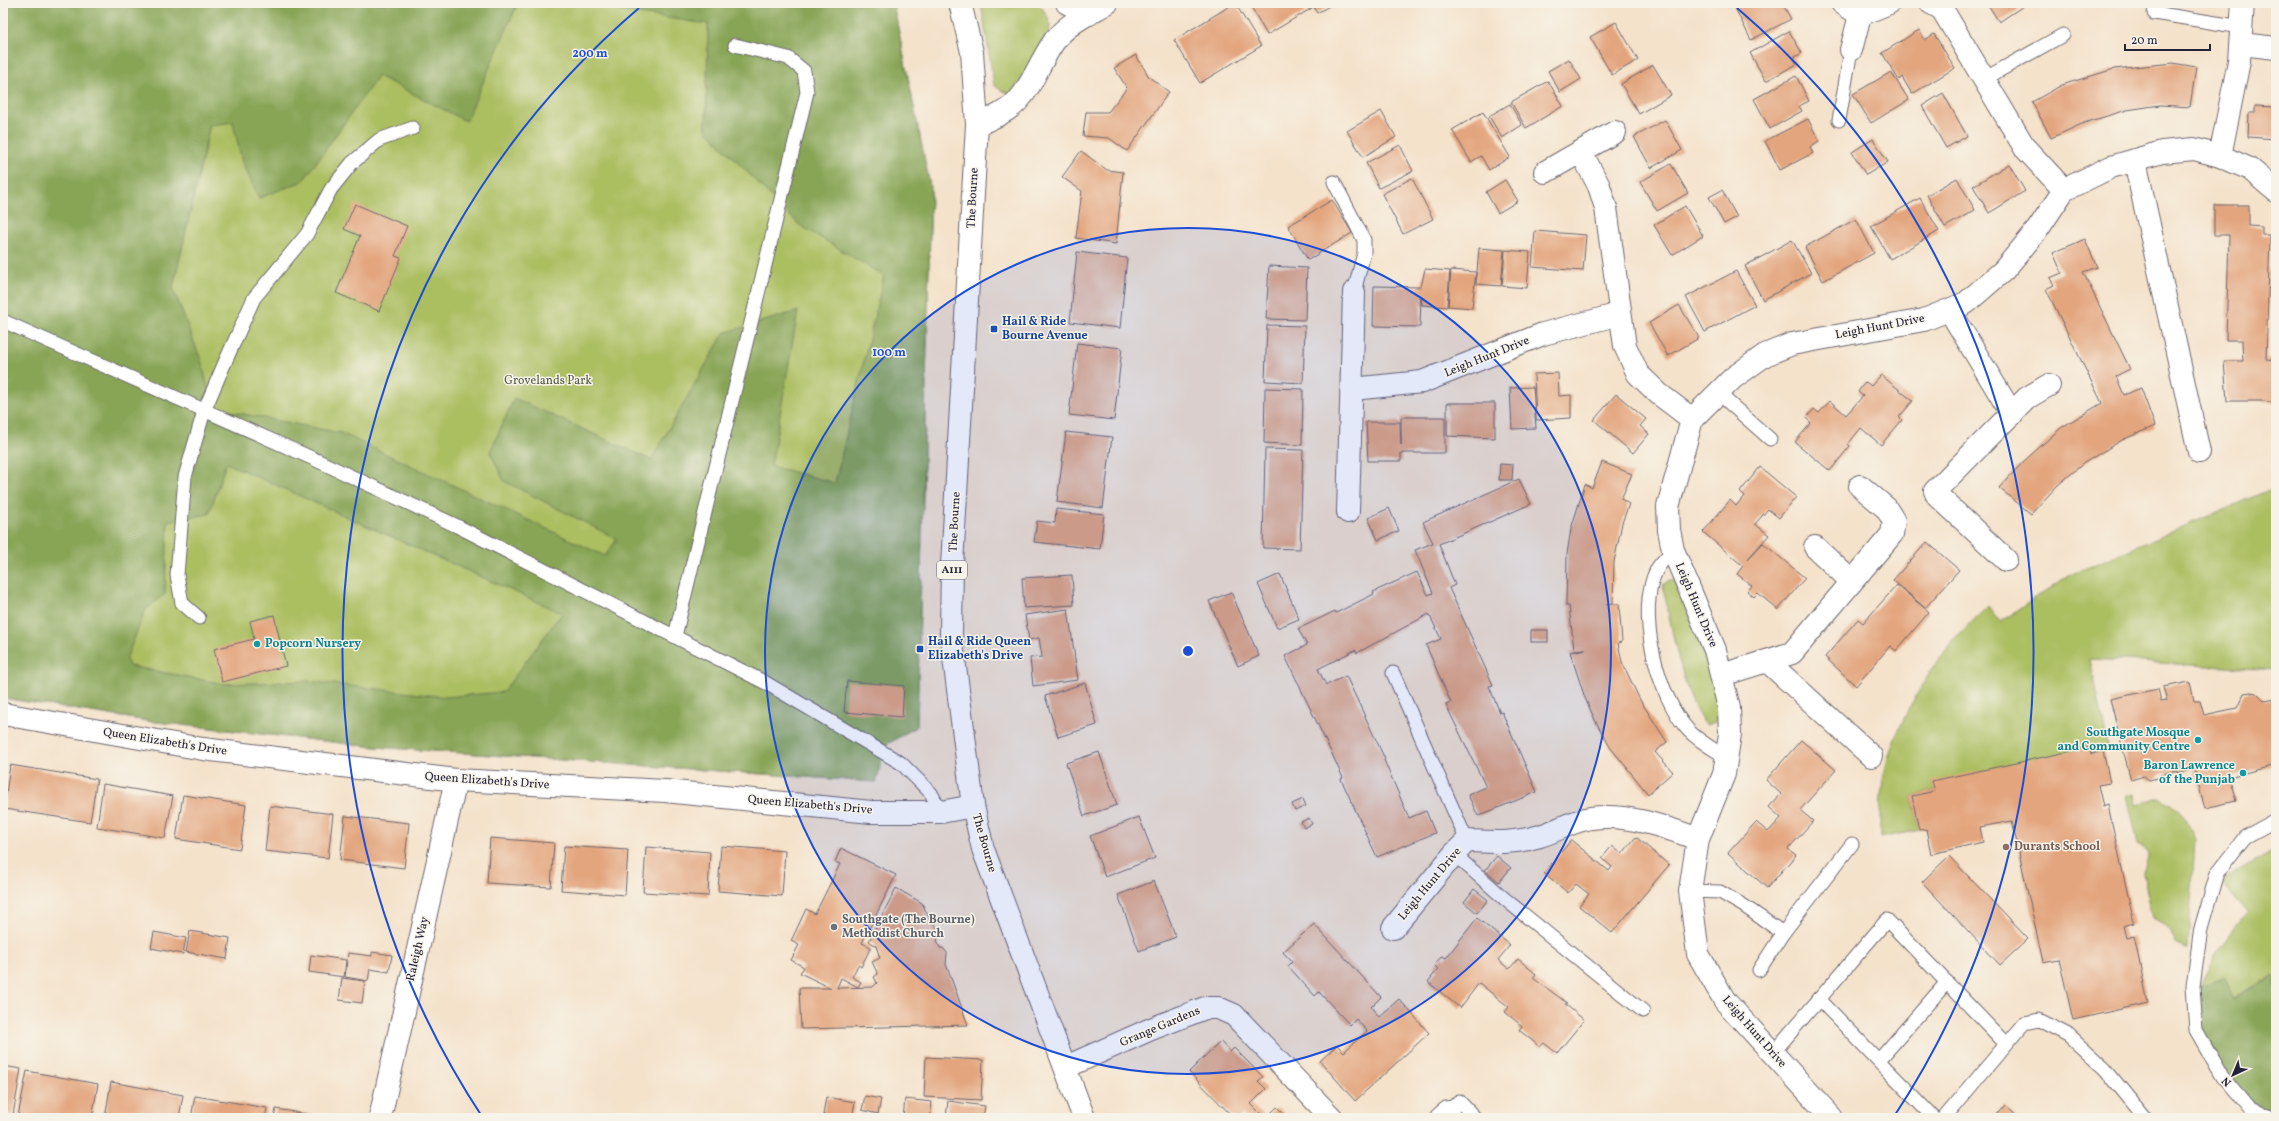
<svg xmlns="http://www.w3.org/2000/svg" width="2279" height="1121" viewBox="0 0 2279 1121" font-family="Vollkorn,serif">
  <rect width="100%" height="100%" fill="#f7f3e8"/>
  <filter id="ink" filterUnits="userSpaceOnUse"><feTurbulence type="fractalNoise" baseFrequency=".025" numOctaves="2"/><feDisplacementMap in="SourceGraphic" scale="8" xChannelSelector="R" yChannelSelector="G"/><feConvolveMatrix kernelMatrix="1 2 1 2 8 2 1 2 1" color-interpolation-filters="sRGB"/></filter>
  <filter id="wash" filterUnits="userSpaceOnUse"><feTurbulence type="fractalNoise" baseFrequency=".012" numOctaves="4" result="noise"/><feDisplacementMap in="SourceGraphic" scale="16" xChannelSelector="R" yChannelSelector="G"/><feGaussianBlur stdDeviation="0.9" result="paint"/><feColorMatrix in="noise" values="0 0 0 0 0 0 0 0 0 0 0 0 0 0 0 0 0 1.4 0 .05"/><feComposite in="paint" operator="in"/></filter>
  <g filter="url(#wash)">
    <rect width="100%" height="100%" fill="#f4e2cb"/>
    <g fill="#abbe61" stroke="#66704e">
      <polygon points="3,3 893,3 931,191 917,726 886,745 876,782 376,747 148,721 3,698"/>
      <path d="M981,3h56c7,7 13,14 13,24 0,13 -30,53 -38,67l-10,-3 -8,-6z"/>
      <path d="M2276,487v183l-186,-11 19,91 -18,4 -1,-6 -157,34 2,9 -23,5 7,34 -39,8c0,-23 0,-50 6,-73 10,-38 39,-89 64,-120 11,-14 26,-26 38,-39l12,16 68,-46z"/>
      <path d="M1669,580l6,1 4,5 33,93 7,34 -4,9 -8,3c-21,-14 -39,-113 -44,-140z"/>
      <polygon points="2134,794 2136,805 2161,798 2172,804 2187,820 2195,841 2188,949 2176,943 2169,928 2153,919 2143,873 2149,854 2145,848 2138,845 2127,795"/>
      <path d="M2276,850v134l-4,-8 -40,24 -7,-22 -25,8c14,-31 25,-48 48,-73l-27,-32z"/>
    </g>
    <g fill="#88a557" stroke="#556449" fill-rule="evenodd">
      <path d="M3,3h515l-52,118 -88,-45 -75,105 -44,17 -17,-36 -9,-40 -23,3 -37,163 29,75 11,45 128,25 264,123 12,-17 -113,-58 -14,-29 24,-54 137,62 73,-127 74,-22 -27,155 64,17 49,-207 -86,-52 -92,-94 2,-106 -95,-14 -8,-7h288l38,188 -14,535 -31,19 -10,37 -500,-35 -228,-26 -145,-23zM226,463l336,150 -59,79 -57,5 -138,-16 -83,3 -96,-18 -3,-7 20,-50 19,-15 3,-73 41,-7z"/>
      <polygon points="2273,976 2276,984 2276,1103 2266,1111 2250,1102 2231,1082 2201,1029 2196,987 2225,978 2233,1000"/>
    </g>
    <g id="blocks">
      <g fill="#e3a57e">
        <polygon points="1235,3 1261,46 1200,83 1174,40"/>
        <polygon points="1249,3 1309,3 1312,8 1267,35"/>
        <polygon points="1311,3 1335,3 1317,13"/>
        <polygon points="1745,3 1782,3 1791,19 1751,40 1735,8"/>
        <polygon points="1987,3 2028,3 1999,22"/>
        <polygon points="1616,22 1638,60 1612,75 1590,37"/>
        <polygon points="1919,30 1925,40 1934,34 1955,68 1912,94 1902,77 1899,80 1882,53"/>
        <polygon points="1789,31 1802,53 1793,58 1797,64 1766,81 1750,53"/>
        <polygon points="1136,55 1149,77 1169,92 1127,151 1109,138 1083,136 1086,112 1108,112 1127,88 1114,68"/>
        <polygon points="1569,59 1581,79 1560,92 1548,71"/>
        <polygon points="2173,63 2196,67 2190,107 2160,105 2127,110 2084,123 2051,138 2032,102 2062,85 2114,69"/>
        <polygon points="1653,65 1671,95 1639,114 1621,84"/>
        <polygon points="1891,72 1909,100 1871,123 1853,94"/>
        <polygon points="1796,76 1809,101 1799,106 1802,111 1770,129 1754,99"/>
        <polygon points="1548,81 1563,106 1526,128 1511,102"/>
        <polygon points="1943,93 1967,136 1946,148 1922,106"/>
        <polygon points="1510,104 1522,125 1502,138 1489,116"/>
        <polygon points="2255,106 2276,107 2276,139 2248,137 2249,113 2255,113"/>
        <polygon points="1381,111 1396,137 1363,157 1347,131"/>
        <polygon points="1483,112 1510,157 1489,170 1481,156 1471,162 1452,130"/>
        <polygon points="1808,119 1819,141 1810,147 1813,153 1780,170 1765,141"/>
        <polygon points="1665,120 1682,150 1651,168 1634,137"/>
        <polygon points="1873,139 1888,162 1866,175 1852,152"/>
        <polygon points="1400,145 1413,171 1379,188 1366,163"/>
        <polygon points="1081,151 1107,170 1123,172 1116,244 1076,238 1082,191 1062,177"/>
        <polygon points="1671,164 1688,193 1657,211 1640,182"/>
        <polygon points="2009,164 2025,191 1989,213 1973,186"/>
        <polygon points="1412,178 1433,219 1403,234 1382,194"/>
        <polygon points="1957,178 1975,210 1945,227 1927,195"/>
        <polygon points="1505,180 1518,201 1498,213 1486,192"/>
        <polygon points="1722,190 1737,217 1724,224 1709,197"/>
        <polygon points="1920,198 1939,231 1890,259 1871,226"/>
        <polygon points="1332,200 1352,233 1308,260 1288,226"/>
        <polygon points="355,204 407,226 395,256 401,258 379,311 336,293 360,236 344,229"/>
        <polygon points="2214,205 2249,205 2249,226 2262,227 2262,235 2270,235 2266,359 2276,360 2276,403 2264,401 2227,401 2224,361 2243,361 2242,340 2226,340 2229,235 2214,235"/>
        <polygon points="1685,206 1703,236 1672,255 1654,225"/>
        <polygon points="1856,219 1874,253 1823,281 1805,247"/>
        <polygon points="1535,231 1586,235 1583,271 1532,267"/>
        <polygon points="2085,239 2097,267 2083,272 2130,369 2116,376 2124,395 2141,388 2155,426 2122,440 2084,463 2058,485 2031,514 1999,488 2023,462 2062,427 2102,403 2046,289 2054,285 2050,278 2062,273 2053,253"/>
        <polygon points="1792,240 1811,273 1763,300 1745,266"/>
        <polygon points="1479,248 1504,250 1501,286 1476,284"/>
        <polygon points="1505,250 1530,252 1527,288 1502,286"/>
        <polygon points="1077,252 1127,258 1120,328 1070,322"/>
        <polygon points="1269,266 1307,268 1305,320 1266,319"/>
        <polygon points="1425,269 1450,271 1447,307 1422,305 1421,296 1420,327 1373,326 1374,286 1421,287"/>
        <polygon points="1451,270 1476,272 1472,308 1448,306"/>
        <polygon points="1736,271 1755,305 1705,332 1686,297"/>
        <polygon points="1679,305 1699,338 1668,356 1649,323"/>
        <polygon points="1267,325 1305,326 1303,383 1265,381"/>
        <polygon points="1077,343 1122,348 1114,420 1069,415"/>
        <polygon points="1558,373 1559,396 1571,395 1571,418 1536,420 1534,374"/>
        <polygon points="1881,375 1913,401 1899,417 1902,420 1881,445 1861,428 1848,444 1850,446 1830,471 1795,442 1811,423 1806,418 1814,409 1819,413 1830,401 1846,415 1863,396 1858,392 1862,386 1866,382 1871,386"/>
        <polygon points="1533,387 1536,428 1512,429 1510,388"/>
        <polygon points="1265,388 1303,389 1302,445 1264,443"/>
        <polygon points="1616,394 1646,419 1640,426 1649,434 1633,453 1594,420"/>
        <polygon points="1447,403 1495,403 1495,438 1447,436"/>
        <polygon points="1401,417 1445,417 1445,453 1401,453 1401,461 1368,461 1366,422 1400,422 1401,445"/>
        <polygon points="1066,432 1112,437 1103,508 1057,502"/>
        <polygon points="1265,449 1303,450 1300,549 1263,548"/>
        <polygon points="1602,462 1632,474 1621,499 1629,504 1622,523 1614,562 1613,603 1606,604 1619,604 1622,642 1618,643 1622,662 1640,700 1667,742 1655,752 1673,772 1648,794 1610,747 1596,722 1585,698 1570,652 1586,649 1574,650 1569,606 1566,606 1567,554 1571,529 1585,484 1592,488"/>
        <polygon points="1500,464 1513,465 1512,480 1499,480"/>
        <polygon points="1760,467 1796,497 1779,518 1768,509 1755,524 1769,535 1747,560 1763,543 1805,578 1778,610 1758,593 1754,597 1747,591 1752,586 1737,574 1743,566 1703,532 1730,500 1736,506 1744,496 1740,492"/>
        <polygon points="1519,479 1531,504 1439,544 1455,585 1449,588 1493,685 1489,686 1500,713 1502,712 1537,792 1478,816 1468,795 1486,787 1446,705 1451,703 1426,645 1441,639 1429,614 1357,653 1355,650 1318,669 1326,685 1346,676 1385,759 1384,760 1409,818 1426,811 1435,833 1377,857 1341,779 1343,778 1331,752 1285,656 1307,645 1298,629 1335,611 1336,613 1374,594 1373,592 1417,572 1428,595 1433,593 1415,550 1433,543 1423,522"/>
        <polygon points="1389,508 1399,531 1378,540 1368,518"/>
        <polygon points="1056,509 1104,514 1100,549 1034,542 1037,521 1055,523"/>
        <polygon points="1927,542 1959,570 1925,608 1893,580"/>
        <polygon points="1280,574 1299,619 1277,628 1258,584"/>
        <polygon points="1072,575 1074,605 1024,608 1022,578"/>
        <polygon points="1897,585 1929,612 1896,651 1890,646 1856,686 1825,657 1858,619 1863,623"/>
        <polygon points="1231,592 1259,656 1238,666 1209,601"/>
        <polygon points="1068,609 1078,680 1033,686 1030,658 1042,657 1039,638 1029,640 1025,615"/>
        <polygon points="274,615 286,666 222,682 214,649 254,639 250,621"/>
        <rect x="1531" y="630" width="17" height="12"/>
        <polygon points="847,681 904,686 902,717 844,712"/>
        <polygon points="2190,682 2194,701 2200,701 2204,715 2237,708 2244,693 2251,692 2257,693 2265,701 2276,699 2276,765 2229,777 2236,801 2205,808 2194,768 2178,774 2177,771 2161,774 2158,778 2149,780 2144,776 2131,780 2110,699 2158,689 2161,701 2167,700 2163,687"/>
        <polygon points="1085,683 1097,725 1058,737 1045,696"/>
        <polygon points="1801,740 1836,770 1800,810 1813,821 1788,849 1796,855 1767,888 1728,853 1756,822 1768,832 1781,818 1769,807 1781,794 1766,780"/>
        <polygon points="2090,747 2091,754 2103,751 2110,783 2098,785 2103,807 2108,805 2134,923 2123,926 2126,938 2134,936 2148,1003 2073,1020 2059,959 2043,962 2012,821 1980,827 1983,842 1931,854 1926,829 1919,830 1912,796 1935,791 1932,781"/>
        <polygon points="1099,752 1117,805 1084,816 1066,763"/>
        <polygon points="10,765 97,779 90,822 4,809"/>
        <polygon points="103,784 173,796 165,838 97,827"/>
        <polygon points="183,795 246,805 240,849 176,839"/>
        <polygon points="1303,799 1306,806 1295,811 1292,804"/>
        <polygon points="270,806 333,814 328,858 265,851"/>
        <polygon points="345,816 409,823 404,868 340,860"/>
        <polygon points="1139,817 1155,858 1105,877 1090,836"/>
        <polygon points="1309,818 1312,824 1304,828 1301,822"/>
        <polygon points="1636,837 1669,865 1612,933 1579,906 1589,894 1576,884 1568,893 1544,873 1571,840 1609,871 1612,867 1602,858 1612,846 1622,854"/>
        <polygon points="490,838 554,843 551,887 487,883"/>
        <polygon points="564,846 628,850 625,895 561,890"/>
        <polygon points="721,846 785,851 782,896 718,891"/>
        <polygon points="646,847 710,852 708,896 643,892"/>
        <polygon points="841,848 896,875 862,943 871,947 861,967 858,965 852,977 861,982 858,987 841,978 837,988 873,987 877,983 874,977 878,974 872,962 880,958 876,946 869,941 896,888 922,903 930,920 937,928 939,935 937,941 940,948 943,948 947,953 946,964 968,1025 801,1029 799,988 831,988 800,973 804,967 791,960 799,945 791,941 806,909 815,914 840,864 835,862"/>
        <polygon points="1497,856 1511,868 1499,882 1485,870"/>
        <polygon points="1949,856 2028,939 2000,965 1922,882"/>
        <polygon points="1154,881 1176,937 1139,951 1118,895"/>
        <polygon points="1474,889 1488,900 1477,913 1464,902"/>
        <polygon points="1477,918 1510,945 1498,960 1509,969 1518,959 1536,974 1533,978 1567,1003 1565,1004 1584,1020 1557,1053 1544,1043 1540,1047 1519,1030 1522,1026 1505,1012 1509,1007 1479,983 1460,1008 1428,982 1438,969 1434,965 1442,956 1446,958"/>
        <polygon points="1314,924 1381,997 1371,1007 1379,1017 1399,999 1429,1033 1355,1101 1320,1061 1337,1045 1344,1052 1367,1031 1356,1019 1350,1025 1319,992 1315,996 1288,966 1292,962 1283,952"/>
        <polygon points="190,931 230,938 227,959 186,952"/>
        <polygon points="154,932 186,938 183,954 151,948"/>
        <polygon points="372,952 392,955 389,972 370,969 368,981 345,977 348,953 372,956"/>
        <polygon points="311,955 346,960 344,977 309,972"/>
        <polygon points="342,978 365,981 362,1003 339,1000"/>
        <polygon points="1220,1041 1230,1052 1234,1048 1263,1077 1258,1081 1266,1089 1251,1104 1265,1118 1246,1118 1242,1114 1239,1118 1234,1118 1189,1072"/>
        <polygon points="926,1057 983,1060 981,1100 924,1097"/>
        <polygon points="3,1066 21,1069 13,1115 3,1113"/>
        <polygon points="27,1071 98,1084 92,1118 28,1118 18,1116"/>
        <polygon points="111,1082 183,1095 179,1118 105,1118"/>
        <polygon points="195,1096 267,1108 265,1118 191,1118"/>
        <polygon points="865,1096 881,1099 878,1114 862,1110"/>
        <polygon points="826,1097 855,1102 852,1118 823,1115"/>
        <polygon points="905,1099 932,1102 930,1118 903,1118"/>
        <polygon points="948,1101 985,1106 983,1118 946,1118"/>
        <polygon points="2005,1105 2017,1116 2015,1118 1995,1117"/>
        <polygon points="1277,1107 1288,1118 1266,1118"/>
        <polygon points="276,1109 324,1117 324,1118 274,1118"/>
      </g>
    </g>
  </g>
  <g filter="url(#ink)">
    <use href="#blocks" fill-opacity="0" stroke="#6c656d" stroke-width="1"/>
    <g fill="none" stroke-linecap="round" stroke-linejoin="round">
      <defs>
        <g id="service">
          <polyline points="2154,13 2241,27"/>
          <polyline points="1984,79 2063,35"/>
          <polyline points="1839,120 1851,50"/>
          <polyline points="1334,182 1364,240 1364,253 1354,292"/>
          <polyline points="3,321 314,459 457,526 766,683 901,763 931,793 941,812"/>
          <polyline points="1718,393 1770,439"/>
          <path d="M1673,550c-5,6 -12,12 -16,19 -22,42 1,129 32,162 11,11 24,18 37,26"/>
          <polyline points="199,618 182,603 177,575 185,477 204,411 226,360 254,298 307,234 331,189 352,163 379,140 413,128"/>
          <polyline points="675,636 807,92 804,71 788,58 735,45"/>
          <polyline points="1393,673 1467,841"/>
          <polyline points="1454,854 1506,900 1643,1011"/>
          <polyline points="1690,891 1720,892 1744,906 1783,933 1852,844"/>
          <polyline points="1759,970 1783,933"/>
          <polyline points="1819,999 1934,1118"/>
          <polyline points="1772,1054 1887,920 2006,1044"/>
          <polyline points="1879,1060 1947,982"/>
          <polyline points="1448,1112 1459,1101 1475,1118"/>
          <polyline points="1944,1118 2024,1023 2039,1020 2068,1035 2105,1069 2145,1118"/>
          <polyline points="2268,1118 2249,1108 2223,1077 2196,1030 2193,986 2201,928 2217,873 2245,837 2276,820"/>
        </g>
        <g id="minor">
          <polyline points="1067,3 1089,14"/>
          <polyline points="1842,3 1860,15"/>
          <polyline points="1931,3 1942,9 2025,148 2064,190"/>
          <polyline points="2241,44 2276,48"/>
          <polyline points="1851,50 1860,15 1889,3"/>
          <path d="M977,124c55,-18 50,-44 78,-84 13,-17 35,-27 52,-37"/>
          <polyline points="1581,152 1599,186 1606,208 1625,346 1638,374 1659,394 1692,419"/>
          <polyline points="2220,156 2239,61 2243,3"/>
          <polyline points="2135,161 2199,452"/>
          <polyline points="1545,172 1615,132"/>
          <polyline points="1950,311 2012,414"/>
          <polyline points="1352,389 1422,382 1543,334 1620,314"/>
          <polyline points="1348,512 1354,292"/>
          <polyline points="1815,547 1851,581"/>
          <polyline points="2006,560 1937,495 1935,491 2027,398 2049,385"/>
          <polyline points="1767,661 1871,756"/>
          <polyline points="1722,675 1792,653 1892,534 1894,521 1886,508 1860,486"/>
          <polyline points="3,714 203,749 456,780 665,791 871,812 941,812 973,806"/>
          <path d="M1393,928l61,-74 13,-13c26,1 47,3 73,-5 17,-5 34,-16 51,-18 36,-5 74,9 107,21"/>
          <polyline points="1066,1067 1151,1029 1205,1008 1218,1008 1234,1015 1332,1118"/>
          <polyline points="380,1118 456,780"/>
          <polyline points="1441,1118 1448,1112"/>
          <polyline points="1832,1118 1725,1001 1698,954 1690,891 1698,839 1724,774 1730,734 1729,708 1715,650 1673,550 1669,530 1668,507 1692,419 1733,378 1765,355 1792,344 1924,320 1966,303 2004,270 2038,229 2064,190 2111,167 2162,152 2194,149 2220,156 2250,169 2276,191"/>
        </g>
        <polyline id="primary" points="960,3 972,52 977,124 952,565 951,635 973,806 983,849 1084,1118"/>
      </defs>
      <use href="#service" stroke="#6c656d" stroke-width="15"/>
      <use href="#minor" stroke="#6c656d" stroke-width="24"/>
      <use href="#primary" stroke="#6c656d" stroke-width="24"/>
      <use href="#service" stroke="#fff" stroke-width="13"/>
      <use href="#minor" stroke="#fff" stroke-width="22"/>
      <use href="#primary" stroke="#fff" stroke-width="22"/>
    </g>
  </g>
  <circle cx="1188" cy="651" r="423" fill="#1d4ed8" fill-opacity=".12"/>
  <g fill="none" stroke="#1d4ed8" stroke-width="2">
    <circle cx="1188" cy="651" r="423"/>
    <path d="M483 1118A846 846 0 0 1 639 8M1737 8A846 846 0 0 1 1893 1118"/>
  </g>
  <g fill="#1a4fb4" stroke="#f7f3e8" stroke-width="1.5">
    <rect x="990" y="325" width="8" height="8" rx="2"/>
    <rect x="916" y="645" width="8" height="8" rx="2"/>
  </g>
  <g fill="#0f9aa8" stroke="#f7f3e8" stroke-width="1.5">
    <circle cx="257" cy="644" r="4"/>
    <circle cx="2198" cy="740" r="4"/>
    <circle cx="2243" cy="773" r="4"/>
  </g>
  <circle fill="#8d6e63" stroke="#f7f3e8" stroke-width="1.5" cx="2006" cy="847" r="4"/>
  <circle fill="#6b7280" stroke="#f7f3e8" stroke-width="1.5" cx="834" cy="927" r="4"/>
  <g text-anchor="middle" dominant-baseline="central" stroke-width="3" stroke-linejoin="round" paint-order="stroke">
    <rect fill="#f7f3e8" stroke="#62616f" stroke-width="1" x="937" y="561" width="30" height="18" rx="3"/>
    <g font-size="11" font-weight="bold" fill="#22223b">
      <text x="952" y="570">A111</text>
    </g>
    <g font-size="12" fill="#22223b" stroke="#f7f3e8">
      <text transform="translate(973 198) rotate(-87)">The Bourne</text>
      <text transform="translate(1880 327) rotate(-11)">Leigh Hunt Drive</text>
      <text transform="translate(1487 357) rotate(-22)">Leigh Hunt Drive</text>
      <text transform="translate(955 522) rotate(-87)">The Bourne</text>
      <text transform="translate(1696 605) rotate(67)">Leigh Hunt Drive</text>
      <text transform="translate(165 742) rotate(9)">Queen Elizabeth's Drive</text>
      <text transform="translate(487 781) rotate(4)">Queen Elizabeth's Drive</text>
      <text transform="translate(810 805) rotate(5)">Queen Elizabeth's Drive</text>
      <text transform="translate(984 843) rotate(74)">The Bourne</text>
      <text transform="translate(1430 884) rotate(-50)">Leigh Hunt Drive</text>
      <text transform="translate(418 949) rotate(-77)">Raleigh Way</text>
      <text transform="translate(1160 1027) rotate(-23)">Grange Gardens</text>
      <text transform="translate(1754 1032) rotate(49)">Leigh Hunt Drive</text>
    </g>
    <g font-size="12" font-weight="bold" fill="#164399" stroke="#f7f3e8" text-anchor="start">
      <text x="1002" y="322">Hail &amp; Ride<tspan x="1002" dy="14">Bourne Avenue</tspan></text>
      <text x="928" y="642">Hail &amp; Ride Queen<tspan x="928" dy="14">Elizabeth's Drive</tspan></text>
    </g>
    <g font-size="12" fill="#525948" stroke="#f7f3e8">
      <text x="548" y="381">Grovelands Park</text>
    </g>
    <g font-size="12" font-weight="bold" fill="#0d838f" stroke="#f7f3e8" text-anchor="end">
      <text x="265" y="644" text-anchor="start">Popcorn Nursery</text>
      <text x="2190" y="733">Southgate Mosque<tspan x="2190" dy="14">and Community Centre</tspan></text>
      <text x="2235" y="766">Baron Lawrence<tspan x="2235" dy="14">of the Punjab</tspan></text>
    </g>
    <g font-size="12" font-weight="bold" fill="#785e54" stroke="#f7f3e8" text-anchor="start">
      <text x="2014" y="847">Durants School</text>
    </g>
    <g font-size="12" font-weight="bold" fill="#5b616d" stroke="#f7f3e8" text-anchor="start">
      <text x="842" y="920">Southgate (The Bourne)<tspan x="842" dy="14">Methodist Church</tspan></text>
    </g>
  </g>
  <circle cx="1188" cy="651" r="6" fill="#1d4ed8" stroke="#f7f3e8" stroke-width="2"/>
  <g font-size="12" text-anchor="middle" font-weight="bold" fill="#1d4ed8" stroke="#f7f3e8" stroke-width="3" stroke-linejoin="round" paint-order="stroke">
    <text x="590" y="57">200 m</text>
    <text x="889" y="356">100 m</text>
  </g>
  <rect width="2279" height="1121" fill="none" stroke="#f7f3e8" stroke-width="16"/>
  <g transform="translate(2233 1075) rotate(224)" stroke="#f7f3e8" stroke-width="3" paint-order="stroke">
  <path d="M0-3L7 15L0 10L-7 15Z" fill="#22223b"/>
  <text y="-6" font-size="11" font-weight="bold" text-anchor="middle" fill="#22223b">N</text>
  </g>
  <path d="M2125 44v6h85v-6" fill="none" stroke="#22223b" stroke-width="2"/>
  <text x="2131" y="44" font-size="12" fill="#22223b" stroke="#f7f3e8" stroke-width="3" paint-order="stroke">20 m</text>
</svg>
